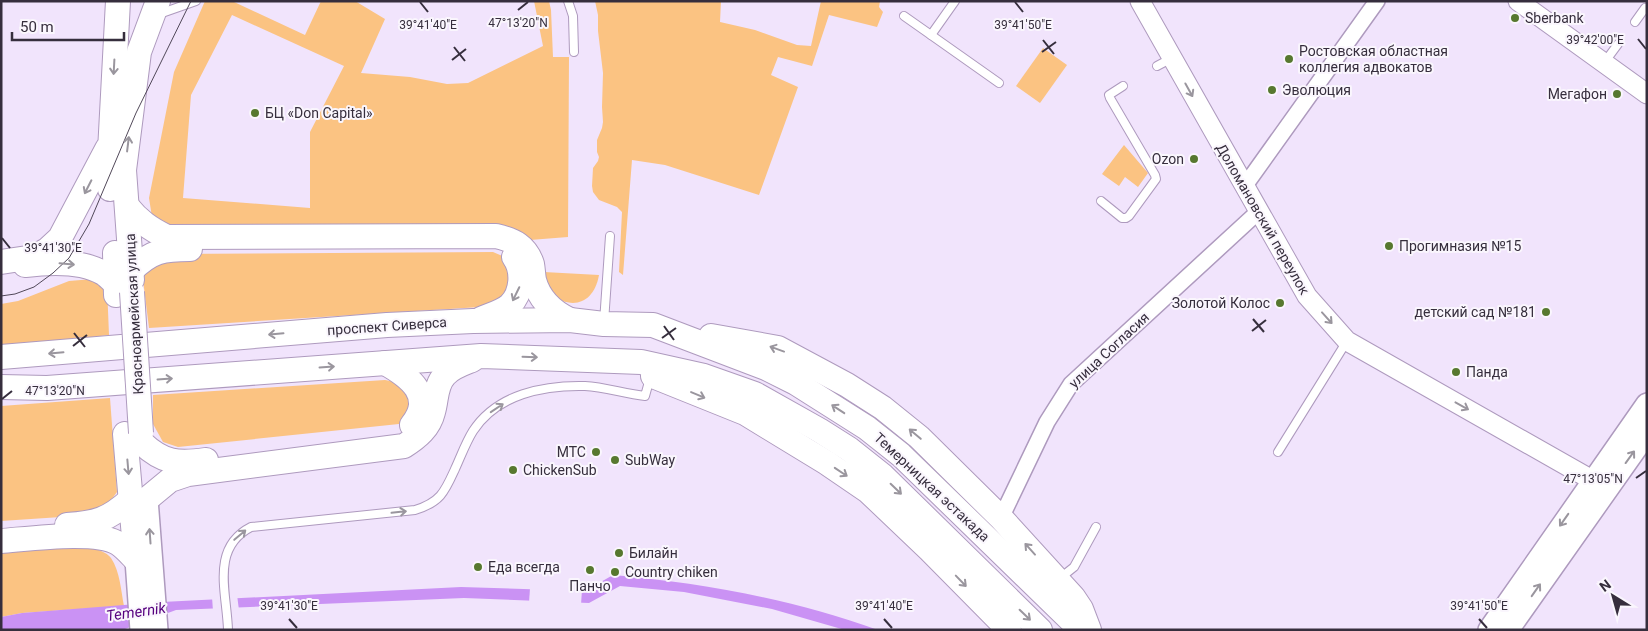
<svg xmlns="http://www.w3.org/2000/svg" width="1648" height="631" viewBox="0 0 1648 631" font-family="Roboto,sans-serif">
  <rect width="100%" height="100%" fill="#f1e4fc"/>
  <g fill="#fbc382" fill-rule="evenodd">
    <path d="M205,1h27l73,34 16,-34h34l30,18 -24,54 49,4 37,7 21,-1 75,-37 -9,-45h15l2,9 2,47h16l-1,180 -38,3 -14,-10 -11,-2 -328,1 -25,-12 -3,-19 25,-126zM232,15l112,51 -34,66v76l-127,-10 8,-103z"/>
    <polygon points="595,1 721,1 720,22 755,30 797,45 811,46 821,1 880,1 879,7 883,12 877,27 829,15 812,66 778,57 771,75 798,87 759,195 665,165 632,160 623,275 619,272 622,212 617,207 599,200 593,192 592,186 593,168 598,161 599,157 597,152 597,140 602,128 603,122 602,107 603,73 598,31 598,15"/>
    <polygon points="1043,48 1067,65 1040,103 1016,86"/>
    <polygon points="1124,145 1148,173 1138,187 1125,177 1119,186 1102,174"/>
    <polygon points="493,252 507,258 516,274 496,306 149,328 142,272 165,254"/>
    <path d="M544,272l55,3c-5,28 -26,36 -49,19z"/>
    <polygon points="93,279 107,286 109,335 1,348 1,304 18,301 69,281"/>
    <polygon points="385,380 400,383 411,395 407,418 399,424 178,447 163,442 153,424 153,395"/>
    <polygon points="110,398 117,492 109,503 91,515 1,521 1,406"/>
    <path d="M1,547h88c7,2 18,5 22,11 9,13 10,33 13,48l-102,7 -21,4z"/>
  </g>
  <path fill="#ca92f4" d="M613,575c90,8 179,24 265,55h-33l-73,-21 -88,-17 -64,-6 -31,17 -125,-5 -288,12 -51,19 -124,1v-13l21,-4 140,-11 299,-15 124,4z"/>
  <g fill="#f1e4fc">
    <polygon points="530,588 582,589 581,605 529,603"/>
    <polygon points="237,595 239,610 213,611 212,597"/>
  </g>
  <g fill="none" stroke-linecap="round" stroke-linejoin="round">
    <defs>
      <g id="service">
        <polyline points="568,1 573,16 574,52"/>
        <polyline points="159,14 196,1"/>
        <polyline points="904,16 931,35 955,1"/>
        <polyline points="1635,22 1645,8"/>
        <polyline points="931,35 999,83"/>
        <polyline points="1604,63 1618,44"/>
        <polyline points="1157,66 1172,58"/>
        <polyline points="1101,201 1122,218 1126,218 1129,216 1156,179 1155,175 1110,98 1109,95 1123,86"/>
        <polyline points="604,322 610,236"/>
        <polyline points="1278,452 1347,341"/>
        <polyline points="1059,579 1074,567 1096,527"/>
        <path d="M228,630c-1,-37 -18,-82 23,-103l164,-17c26,-8 30,-19 40,-41 6,-13 11,-27 18,-38 24,-37 71,-46 112,-45 20,1 40,8 60,10l5,-18"/>
      </g>
      <g id="minor">
        <polyline points="1244,187 1377,1"/>
        <polyline points="1001,518 1047,422 1071,384 1258,212"/>
      </g>
      <g id="tertiary">
        <polyline points="1140,1 1307,296 1347,341 1592,480"/>
        <polyline points="1518,1 1647,94"/>
      </g>
      <g id="secondary">
        <polyline points="147,499 157,630"/>
        <polyline points="136,560 141,630"/>
        <polyline points="1489,630 1647,404"/>
        <polyline points="1508,630 1647,433"/>
      </g>
      <g id="primary">
        <polyline points="110,189 109,170 118,1"/>
        <path d="M127,206c12,15 23,23 40,31l329,-1c18,4 30,10 36,28 1,5 1,11 2,16 5,19 19,32 36,40"/>
        <polyline points="115,253 116,295"/>
        <polyline points="1,262 34,257 47,250 60,238 107,149"/>
        <path d="M25,265c24,-3 56,-5 78,8 4,2 8,7 12,10"/>
        <path d="M131,271c20,-20 32,-22 59,-22"/>
        <polyline points="132,280 124,170 139,52 158,1"/>
        <path d="M481,319c9,-4 21,-7 29,-14 12,-12 14,-34 4,-48"/>
        <polyline points="711,336 778,348 847,385 883,408 919,437 1001,518 1073,597 1081,609 1089,630"/>
        <polyline points="1,357 387,325 473,321 570,320 604,324 653,325 766,368 796,383 867,428 901,455 1081,630"/>
        <path d="M385,363c25,14 50,33 27,62"/>
        <polyline points="653,376 745,413 827,463 868,491 930,550 1009,630"/>
        <polyline points="1,387 47,388 481,356 641,362 704,376 755,394 819,430 849,449 883,476 1040,630"/>
        <polyline points="125,434 136,560"/>
        <path d="M142,443c21,20 36,21 64,17"/>
        <path d="M147,499l23,-19 18,-6 216,-28c14,-9 25,-18 29,-34 4,-13 2,-27 12,-37 7,-8 17,-11 27,-15"/>
        <path d="M67,525c29,-2 41,-5 63,-25"/>
        <path d="M1,541c27,-2 97,-12 118,3 6,4 12,11 17,16"/>
      </g>
    </defs>
    <use href="#service" stroke="#ae9abe" stroke-width="10"/>
    <use href="#minor" stroke="#ae9abe" stroke-width="18"/>
    <use href="#tertiary" stroke="#ae9abe" stroke-width="21"/>
    <use href="#secondary" stroke="#ae9abe" stroke-width="24"/>
    <use href="#primary" stroke="#ae9abe" stroke-width="26"/>
    <use href="#service" stroke="#fff" stroke-width="8"/>
    <use href="#minor" stroke="#fff" stroke-width="15"/>
    <use href="#tertiary" stroke="#fff" stroke-width="19"/>
    <use href="#secondary" stroke="#fff" stroke-width="21"/>
    <use href="#primary" stroke="#fff" stroke-width="24"/>
    <polyline stroke="#514859" stroke-width="1" points="1,296 15,294 34,287 53,273 69,258 89,224 136,113 191,1"/>
    <defs>
      <polyline id="primary-bridge" points="132,292 141,433"/>
    </defs>
    <use href="#primary-bridge" stroke="#ae9abe" stroke-width="26" stroke-linecap="butt"/>
    <use href="#primary-bridge" stroke="#fff" stroke-width="24"/>
  </g>
  <defs><path id="oneway-shaft" d="M-6 0H5M1.5-3L5.5 0L1.5 3" fill="none" stroke-width="1.6" stroke-linecap="round" stroke-linejoin="round" transform="scale(1.25)"/></defs>
  <g stroke="#9a969e">
    <use href="#oneway-shaft" transform="translate(114 67) rotate(93)"/>
    <use href="#oneway-shaft" transform="translate(1189 90) rotate(61)"/>
    <use href="#oneway-shaft" transform="translate(128 144) rotate(-83)"/>
    <use href="#oneway-shaft" transform="translate(88 187) rotate(117)"/>
    <use href="#oneway-shaft" transform="translate(67 264) rotate(5)"/>
    <use href="#oneway-shaft" transform="translate(516 294) rotate(116)"/>
    <use href="#oneway-shaft" transform="translate(1327 318) rotate(48)"/>
    <use href="#oneway-shaft" transform="translate(276 334) rotate(175)"/>
    <use href="#oneway-shaft" transform="translate(777 349) rotate(-160)"/>
    <use href="#oneway-shaft" transform="translate(56 353) rotate(175)"/>
    <use href="#oneway-shaft" transform="translate(530 357) rotate(2)"/>
    <use href="#oneway-shaft" transform="translate(327 367) rotate(-4)"/>
    <use href="#oneway-shaft" transform="translate(165 379) rotate(-4)"/>
    <use href="#oneway-shaft" transform="translate(698 395) rotate(23)"/>
    <use href="#oneway-shaft" transform="translate(1462 406) rotate(29)"/>
    <use href="#oneway-shaft" transform="translate(497 408) rotate(-34)"/>
    <use href="#oneway-shaft" transform="translate(838 409) rotate(-147)"/>
    <use href="#oneway-shaft" transform="translate(915 434) rotate(-140)"/>
    <use href="#oneway-shaft" transform="translate(1630 457) rotate(-54)"/>
    <use href="#oneway-shaft" transform="translate(128 467) rotate(85)"/>
    <use href="#oneway-shaft" transform="translate(841 472) rotate(34)"/>
    <use href="#oneway-shaft" transform="translate(896 489) rotate(44)"/>
    <use href="#oneway-shaft" transform="translate(399 512) rotate(-6)"/>
    <use href="#oneway-shaft" transform="translate(1564 520) rotate(125)"/>
    <use href="#oneway-shaft" transform="translate(240 535) rotate(-40)"/>
    <use href="#oneway-shaft" transform="translate(150 536) rotate(-94)"/>
    <use href="#oneway-shaft" transform="translate(1030 549) rotate(-132)"/>
    <use href="#oneway-shaft" transform="translate(961 581) rotate(46)"/>
    <use href="#oneway-shaft" transform="translate(1536 590) rotate(-55)"/>
    <use href="#oneway-shaft" transform="translate(1025 615) rotate(44)"/>
  </g>
  <path fill="none" stroke="#362e3d" stroke-width="2" d="M420,2l8,10M1015,2l8,10M518,10l10,-8M1638,39l8,10M1043,40l11,14M454,47l11,14M1042,52l14,-10M452,60l14,-11M2,238l8,10M1253,319l11,13M664,326l10,14M1252,331l14,-11M74,333l11,14M662,338l14,-10M73,346l14,-11M2,399l10,-8M1636,478l10,-7M289,619l8,9M884,619l8,9M1479,619l8,9"/>
  <g fill="#57782f" stroke="#faf6fd" stroke-width="2">
    <circle cx="1515" cy="18" r="5"/>
    <circle cx="1289" cy="59" r="5"/>
    <circle cx="1272" cy="90" r="5"/>
    <circle cx="1617" cy="94" r="5"/>
    <circle cx="255" cy="113" r="5"/>
    <circle cx="1194" cy="159" r="5"/>
    <circle cx="1389" cy="246" r="5"/>
    <circle cx="1280" cy="303" r="5"/>
    <circle cx="1546" cy="312" r="5"/>
    <circle cx="1456" cy="372" r="5"/>
    <circle cx="596" cy="452" r="5"/>
    <circle cx="615" cy="460" r="5"/>
    <circle cx="513" cy="470" r="5"/>
    <circle cx="619" cy="553" r="5"/>
    <circle cx="478" cy="567" r="5"/>
    <circle cx="590" cy="570" r="5"/>
    <circle cx="615" cy="572" r="5"/>
  </g>
  <g text-anchor="middle" dominant-baseline="central" stroke-width="4" stroke-linejoin="round" paint-order="stroke">
    <g font-size="14" fill="#362e3d" stroke="#faf6fd" text-anchor="start">
      <text x="1525" y="18">Sberbank</text>
      <text x="1299" y="51">Ростовская областная<tspan x="1299" dy="16">коллегия адвокатов</tspan></text>
      <text x="1282" y="90">Эволюция</text>
      <text x="1607" y="94" text-anchor="end">Мегафон</text>
      <text x="265" y="113">БЦ «Don Capital»</text>
      <text x="1184" y="159" text-anchor="end">Ozon</text>
      <text x="1399" y="246">Прогимназия №15</text>
      <text x="1270" y="303" text-anchor="end">Золотой Колос</text>
      <text x="1536" y="312" text-anchor="end">детский сад №181</text>
      <text x="1466" y="372">Панда</text>
      <text x="586" y="452" text-anchor="end">МТС</text>
      <text x="625" y="460">SubWay</text>
      <text x="523" y="470">ChickenSub</text>
      <text x="629" y="553">Билайн</text>
      <text x="488" y="567">Еда всегда</text>
      <text x="625" y="572">Country chiken</text>
      <text x="590" y="586" text-anchor="middle">Панчо</text>
    </g>
    <g font-size="14" fill="#362e3d" stroke="#faf6fd">
      <text transform="translate(1263 219) rotate(60)">Доломановский переулок</text>
      <text transform="translate(134 314) rotate(-93)">Красноармейская улица</text>
      <text transform="translate(387 326) rotate(-4)">проспект Сиверса</text>
      <text transform="translate(1109 350) rotate(-43)">улица Согласия</text>
      <text transform="translate(932 487) rotate(43)">Темерницкая эстакада</text>
    </g>
    <g font-size="15" font-style="italic" fill="#56007e" stroke="#faf6fd">
      <text transform="translate(136 612) rotate(-8)">Temernik</text>
    </g>
  </g>
  <g font-size="12" text-anchor="middle" fill="#362e3d" stroke="#faf6fd" stroke-width="4" stroke-linejoin="round" paint-order="stroke">
    <text x="518" y="27">47°13'20"N</text>
    <text x="428" y="29">39°41'40"E</text>
    <text x="1023" y="29">39°41'50"E</text>
    <text x="1595" y="44">39°42'00"E</text>
    <text x="53" y="252">39°41'30"E</text>
    <text x="55" y="395">47°13'20"N</text>
    <text x="1593" y="483">47°13'05"N</text>
    <text x="289" y="610">39°41'30"E</text>
    <text x="884" y="610">39°41'40"E</text>
    <text x="1479" y="610">39°41'50"E</text>
  </g>
  <rect width="1648" height="631" fill="none" stroke="#362e3d" stroke-width="5"/>
  <g transform="translate(1613 596) rotate(323)" stroke="#faf6fd" stroke-width="4" paint-order="stroke">
  <path d="M0-4L9 19L0 12L-9 19Z" fill="#362e3d"/>
  <text y="-8" font-size="14" font-weight="bold" text-anchor="middle" fill="#362e3d">N</text>
  </g>
  <path d="M12 32v8h112v-8" fill="none" stroke="#362e3d" stroke-width="2.5"/>
  <text x="20" y="32" font-size="15" fill="#362e3d" stroke="#faf6fd" stroke-width="4" paint-order="stroke">50 m</text>
</svg>
